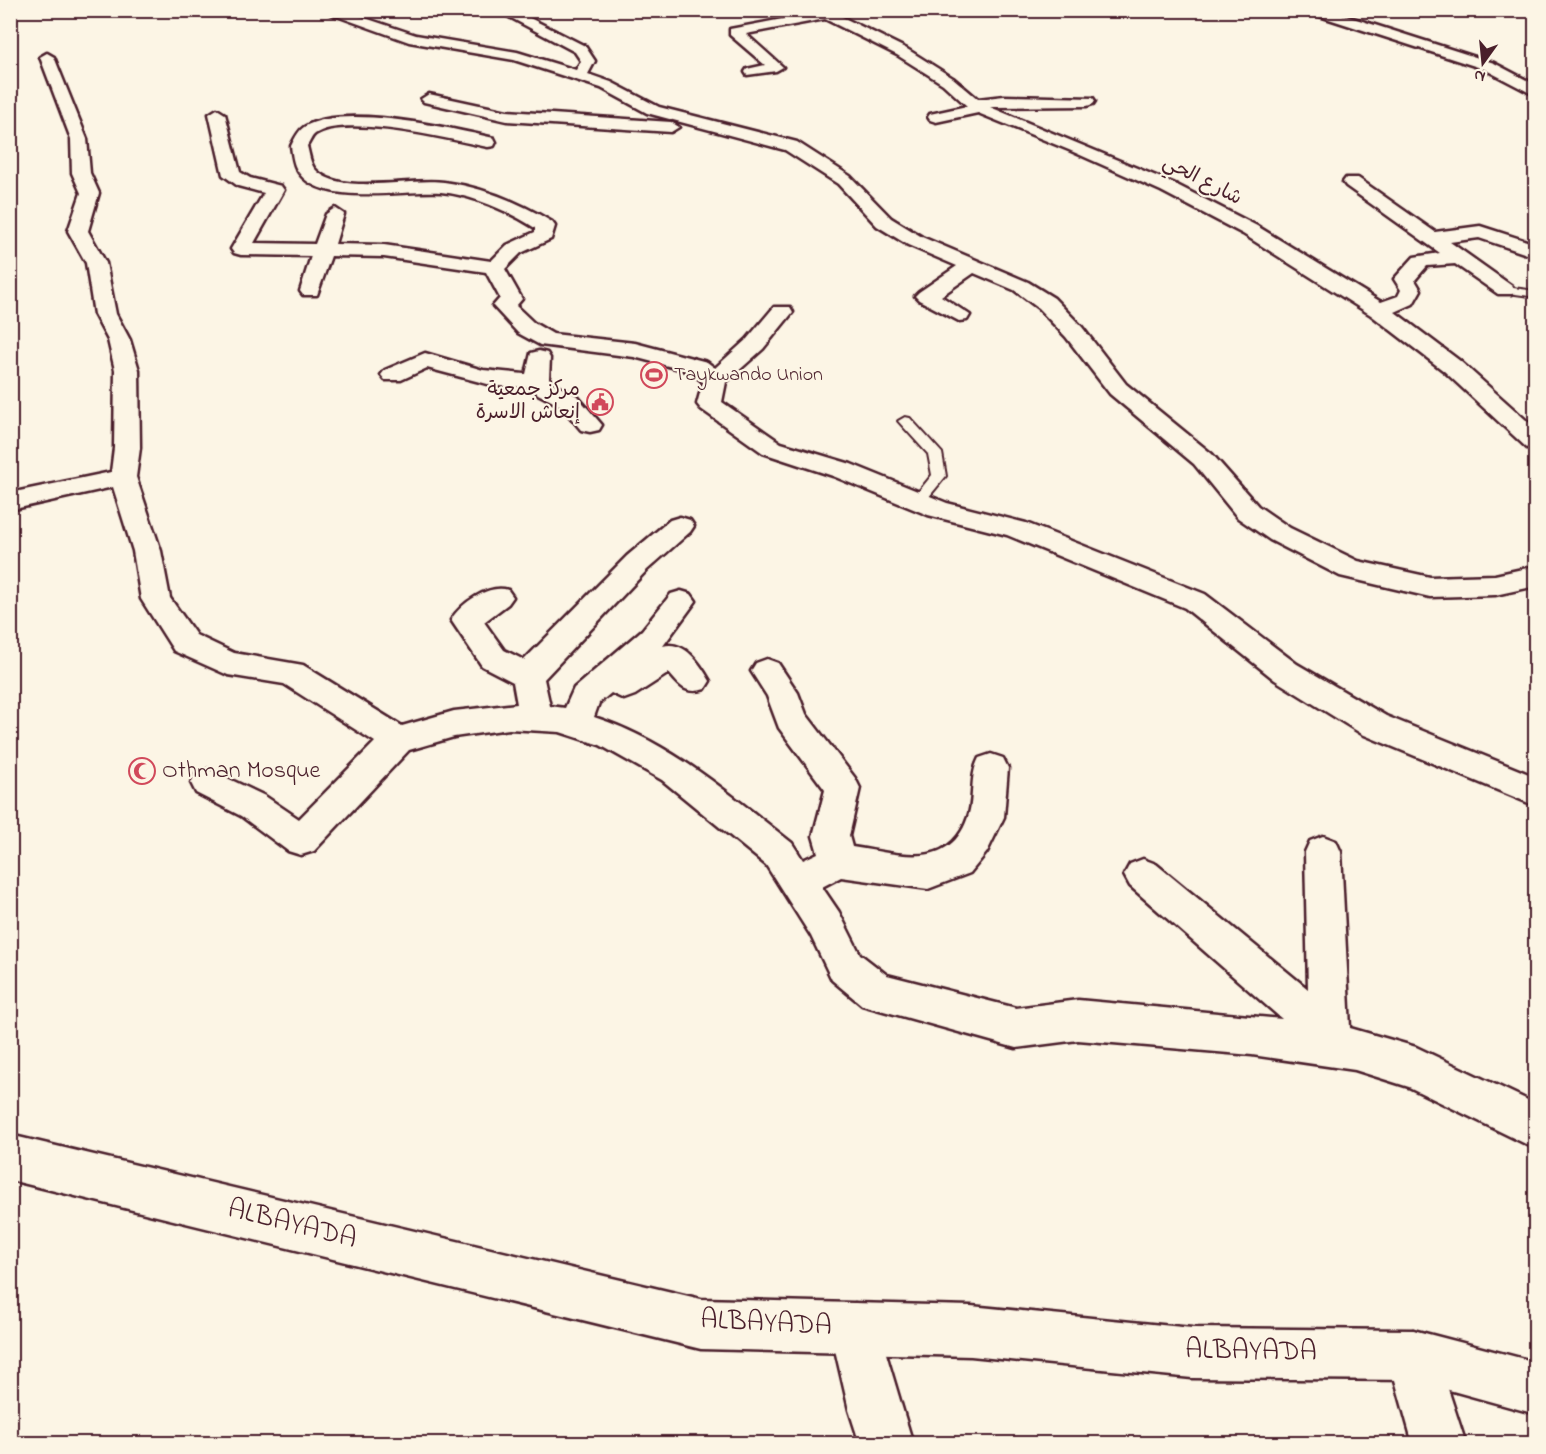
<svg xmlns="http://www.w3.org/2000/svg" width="1546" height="1454" viewBox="0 0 1546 1454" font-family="'Indie Flower','Playpen Sans Arabic',sans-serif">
  <rect width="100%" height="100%" fill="#fcf5e5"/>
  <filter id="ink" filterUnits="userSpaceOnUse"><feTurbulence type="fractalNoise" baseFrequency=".0167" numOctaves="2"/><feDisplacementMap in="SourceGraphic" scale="12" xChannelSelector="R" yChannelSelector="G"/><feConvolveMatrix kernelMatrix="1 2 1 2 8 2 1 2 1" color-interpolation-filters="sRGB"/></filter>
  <g filter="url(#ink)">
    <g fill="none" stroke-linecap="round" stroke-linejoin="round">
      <defs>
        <g id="lane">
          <polygon points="1505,287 1536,291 1536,297 1501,292 1499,290"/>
          <polygon points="905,417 910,418 942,453 946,476 923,504 918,506 911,501 932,475 928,454 898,421"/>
        </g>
        <g id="street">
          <polygon points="320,10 341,10 416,35 517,52 576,70 581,61 575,52 500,12 514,10 585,46 595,61 588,74 611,82 659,107 797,142 850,176 891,218 922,237 1028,282 1054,298 1082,327 1126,384 1212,454 1258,506 1290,528 1358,561 1430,577 1495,575 1536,566 1536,586 1495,595 1430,597 1340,576 1270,540 1238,518 1194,464 1110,394 1066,337 1038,308 1014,290 974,273 941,296 970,315 967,320 959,321 919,300 915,296 919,292 957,266 908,245 877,226 838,184 785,150 647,113 601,88 514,60 409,42"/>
          <polygon points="811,10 828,10 907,49 953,78 978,99 1004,96 1093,98 1095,101 1093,104 1087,106 990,107 1173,183 1257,226 1381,302 1398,296 1401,290 1394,279 1414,257 1440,253 1346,186 1343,182 1346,178 1358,178 1435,232 1480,226 1536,244 1536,257 1479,238 1450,242 1512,286 1515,290 1512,294 1498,294 1455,264 1427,266 1415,280 1421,290 1413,304 1395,312 1460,361 1536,429 1536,450 1527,448 1444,371 1371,315 1243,234 1161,191 1069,150 978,113 936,122 930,120 928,117 930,114 967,106 943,84 897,55 825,19 746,34 783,67 776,71 747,75 745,72 747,69 765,65 730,35 730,29 814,13"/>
          <polygon points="1301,10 1324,10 1356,19 1494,63 1536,85 1536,96 1484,69"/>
          <path d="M47,53l7,4 33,82 3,34 9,20 -11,38 18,32 10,51 14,26 9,30 1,78 -4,29 25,74 9,47 26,37 38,18 69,12 99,61 52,-15 63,-7 -4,-22 -31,-16 -31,-46c10,-17 38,-36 57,-30l5,7 -5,7 -24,18 20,28 20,10 103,-104 43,-36 10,-3 10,3 4,6 -4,6 -43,38 -103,109 6,27 15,2 9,-20 68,-58 29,-36 10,-3 10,3 5,7 -33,45c22,-6 37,18 47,35l-5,8c-19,6 -25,-3 -36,-16l-34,22 -11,4 -13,-6 -12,10 -5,14c77,25 135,77 198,126l11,17 15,-7 -5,-17 12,-46 -46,-62 -12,-32 -16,-25 5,-8 11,-4 11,4 20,30 8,21 49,64 5,10 -11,48 3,11c44,6 97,26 116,-30 7,-19 1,-40 11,-59l12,-4 12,4 5,10 -4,49 -17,35 -17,21 -42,16 -87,-12 -19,10 17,25 21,42 27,21 129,33 62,-8 204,19 -152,-133 -6,-11 6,-11 13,-5 13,5 152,125 -3,-137 5,-11 13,-5 13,5 5,11 9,176 66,19 120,57v45l-127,-62 -54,-17 -103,-15 -174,-15 -62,8 -154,-43 -30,-25 -21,-44 -45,-71 -104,-85 -62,-35 -40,-13 -51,-3 -55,8 -45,13 -95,101 -13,4 -13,-4 -47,-35 -45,-23 -5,-10 5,-10 12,-4 57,27 34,23 76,-77 -91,-58 -56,-9 -54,-24 -33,-52 -8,-48 -20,-64 -103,23v-17l101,-21 3,-24 1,-78 -7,-30 -14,-26 -8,-51 -18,-32 13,-38 -9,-20 -1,-34 -31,-82z"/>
          <polygon points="429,94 507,111 671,122 679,127 671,132 507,121 424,102 421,99"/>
          <path d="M217,109l8,5 15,58 10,6 31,8 3,4 -30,53 61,1 11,-30 9,-6 9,6 -9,30 49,1 107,16 16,-16 28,-13v-4c-27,-17 -62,-33 -94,-36 -36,-3 -125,17 -145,-24 -3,-6 -4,-15 -5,-22 3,-6 7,-15 13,-19 36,-24 148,1 190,11l2,4 -2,4 -6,1c-35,-7 -144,-34 -173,-13 -4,3 -5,8 -8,12 2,7 3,16 7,22 24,29 96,9 130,14 38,5 75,20 108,40l3,4 -4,13 -30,14 -16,16 17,30 -6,7 18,17 19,11 82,9 72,19 8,6 32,-29 27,-32h16l3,5 -30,37 -37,33 -4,20 59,41 70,21 96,39 79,20 179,71 92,70 89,52 150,61v29l-174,-72 -87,-54 -90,-72 -178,-73 -79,-20 -95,-39 -70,-23 -62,-44 -4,-5 6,-22 -12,-10 -57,-15 -94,-12 -22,-12 -25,-27 7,-8 -14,-26 -102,-15 -53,-1 -14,39h-14l-3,-4 11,-35 -70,-1 -7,-2 -3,-4 33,-56 -26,-7 -15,-11 -14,-61z"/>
          <polygon points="539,351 547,353 550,358 549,378 554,384 577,396 602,425 599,430 590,432 581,430 561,406 538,394 531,387 495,386 427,368 401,380 385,380 381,375 385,370 425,353 483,370 524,374 526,374 531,353"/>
          <polygon points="855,1303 873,1310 913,1444 860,1444 849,1410 830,1328 837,1310"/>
          <polygon points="1413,1330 1431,1337 1466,1444 1413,1444 1388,1355 1395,1337"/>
        </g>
        <polygon id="secondary" points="10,1135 701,1299 971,1306 1192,1328 1413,1330 1536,1362 1536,1414 1413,1380 1192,1378 971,1356 701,1349 10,1180"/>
      </defs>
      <use href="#lane" stroke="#4a1f2b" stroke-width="4"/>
      <use href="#street" stroke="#4a1f2b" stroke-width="5"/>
      <use href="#secondary" stroke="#4a1f2b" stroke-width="5"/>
      <use href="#lane" fill="#fcf5e5" fill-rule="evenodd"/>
      <use href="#street" fill="#fcf5e5" fill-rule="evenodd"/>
      <use href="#secondary" fill="#fcf5e5" fill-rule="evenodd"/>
    </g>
  </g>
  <defs>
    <symbol id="stadium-ring" viewBox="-11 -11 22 22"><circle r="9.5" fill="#fcf5e5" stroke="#d1495b" stroke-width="1.5"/><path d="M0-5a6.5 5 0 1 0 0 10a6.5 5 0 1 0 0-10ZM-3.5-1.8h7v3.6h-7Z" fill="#d1495b"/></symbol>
    <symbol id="civic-ring" viewBox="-11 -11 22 22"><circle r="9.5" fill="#fcf5e5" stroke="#d1495b" stroke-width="1.5"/><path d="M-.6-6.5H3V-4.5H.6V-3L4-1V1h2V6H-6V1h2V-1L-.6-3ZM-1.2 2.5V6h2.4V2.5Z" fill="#d1495b"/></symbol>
    <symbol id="mosque-ring" viewBox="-11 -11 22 22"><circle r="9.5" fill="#fcf5e5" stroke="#d1495b" stroke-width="1.5"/><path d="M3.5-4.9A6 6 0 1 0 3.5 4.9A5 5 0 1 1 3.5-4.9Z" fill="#d1495b"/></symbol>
  </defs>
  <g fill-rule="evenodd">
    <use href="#stadium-ring" x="639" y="360" width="30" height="30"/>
    <use href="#civic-ring" x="585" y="387" width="30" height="30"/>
    <use href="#mosque-ring" x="127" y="756" width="30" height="30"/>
  </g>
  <g text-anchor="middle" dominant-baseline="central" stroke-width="4.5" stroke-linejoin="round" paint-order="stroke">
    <g font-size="20" fill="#4a1f2b" stroke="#fcf5e5">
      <text transform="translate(1202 181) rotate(27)">شارع الحي</text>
    </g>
    <g font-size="20" fill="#4a1f2b" stroke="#fcf5e5" text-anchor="start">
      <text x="674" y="375">Taykwando Union</text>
      <text x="580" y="390" text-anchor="end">مركز جمعية<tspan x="580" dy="23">إنعاش الاسرة</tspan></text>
    </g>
    <g font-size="24" fill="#4a1f2b" stroke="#fcf5e5" text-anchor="start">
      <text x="162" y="771">Othman Mosque</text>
    </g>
    <g font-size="28" fill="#4a1f2b" stroke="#fcf5e5">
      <text transform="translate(292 1225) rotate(14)">ALBAYADA</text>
      <text transform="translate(766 1324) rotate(3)">ALBAYADA</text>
      <text transform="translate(1251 1352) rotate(1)">ALBAYADA</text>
    </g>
  </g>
  <rect width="1546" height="1454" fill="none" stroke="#fcf5e5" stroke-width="36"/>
  <rect x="18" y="18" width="1510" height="1418" fill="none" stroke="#4a1f2b" stroke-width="2" filter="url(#ink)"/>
  <g transform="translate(1483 63) rotate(195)" stroke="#fcf5e5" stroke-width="4.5" paint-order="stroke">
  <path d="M0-4.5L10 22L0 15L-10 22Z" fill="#4a1f2b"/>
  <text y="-9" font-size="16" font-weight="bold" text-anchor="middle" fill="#4a1f2b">N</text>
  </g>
</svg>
